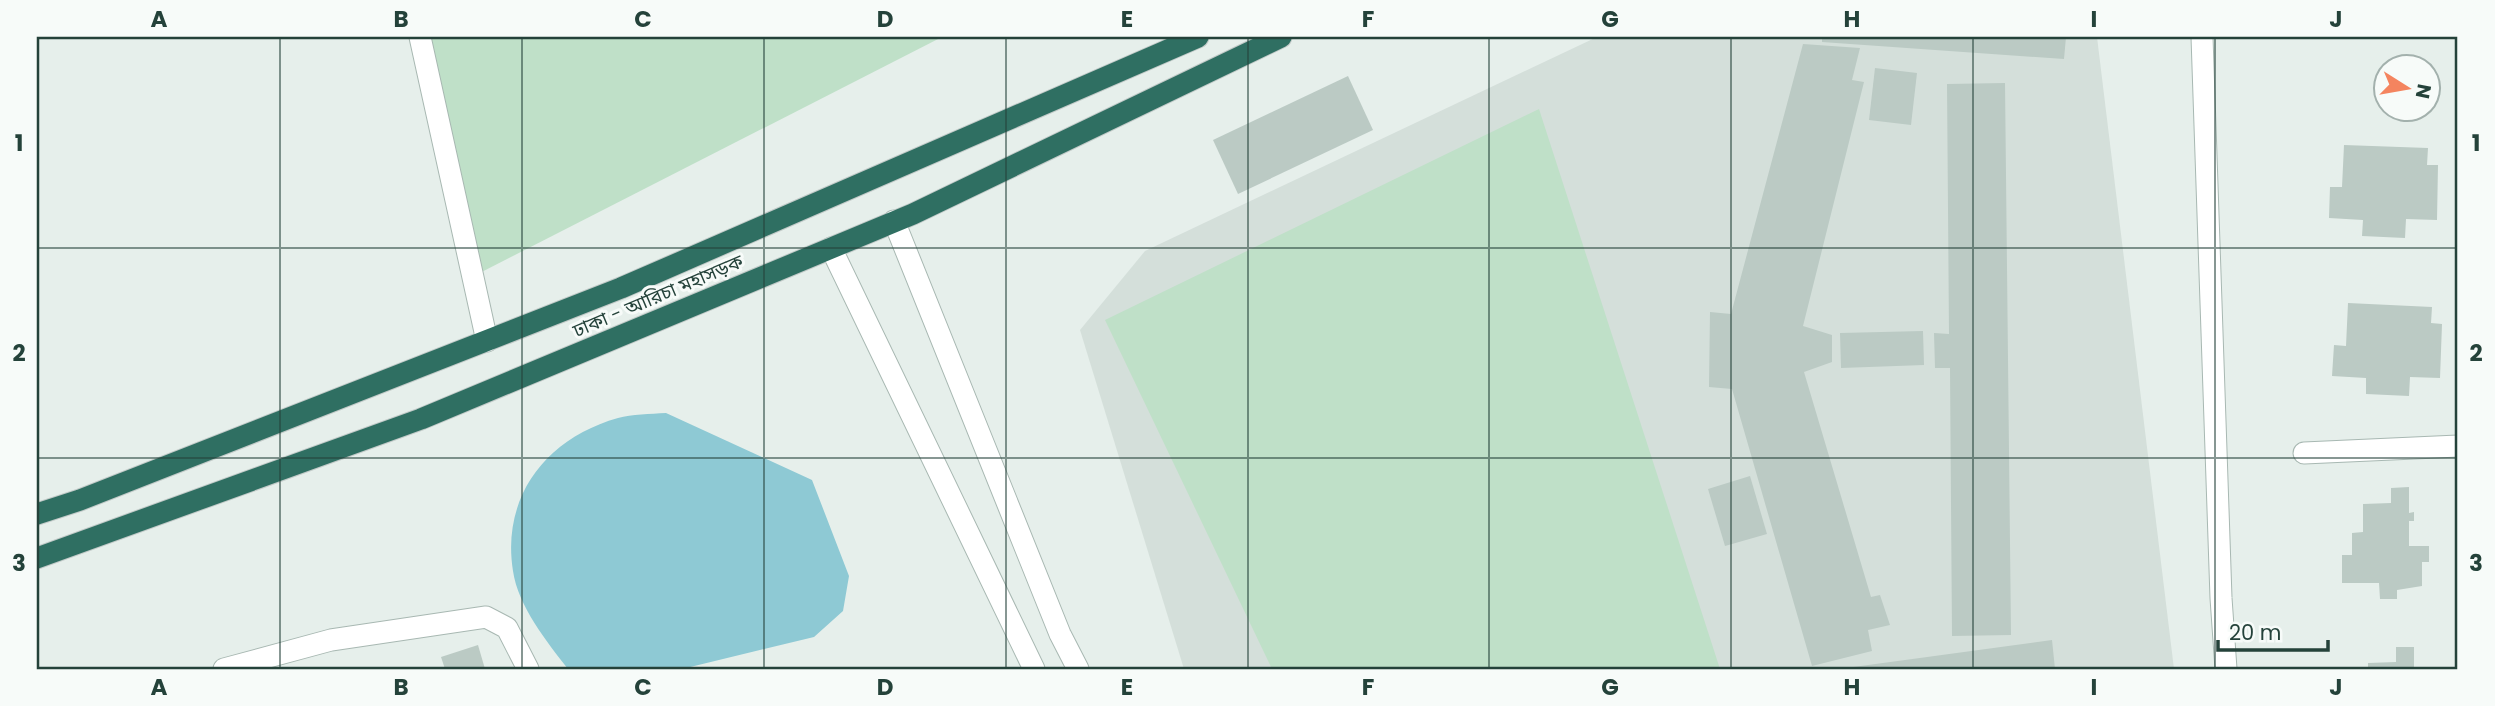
<svg xmlns="http://www.w3.org/2000/svg" width="2495" height="706" viewBox="0 0 2495 706" font-family="Poppins,'Noto Sans Bengali',sans-serif">
  <rect width="100%" height="100%" fill="#e6efeb"/>
  <polygon fill="#d4dfda" points="1597,37 2097,37 2174,669 1184,669 1080,330 1145,251"/>
  <g fill="#bfe0c8">
    <polygon points="411,37 942,37 464,281"/>
    <polygon points="1539,109 1720,669 1272,669 1105,320"/>
  </g>
  <path fill="#8ec9d4" d="M666,413l146,67 37,96 -6,35 -29,26 -132,32h-114c-21,-27 -50,-63 -55,-98 -12,-75 34,-133 105,-153 14,-4 32,-4 48,-5z"/>
  <g fill="#bbcac4">
    <polygon points="1822,37 2066,37 2064,59 1822,42"/>
    <polygon points="1803,44 1860,48 1852,80 1864,82 1803,326 1832,335 1832,362 1804,372 1871,597 1880,595 1890,625 1868,630 1872,651 1812,666 1732,389 1709,387 1710,312 1731,314"/>
    <polygon points="1875,68 1917,73 1911,125 1869,120"/>
    <polygon points="1348,76 1373,130 1238,194 1213,140"/>
    <polygon points="2005,83 2011,635 1952,636 1950,368 1935,368 1934,333 1949,334 1947,84"/>
    <polygon points="2344,145 2428,148 2427,165 2438,165 2437,220 2406,219 2405,238 2362,236 2363,220 2329,218 2330,187 2342,187"/>
    <polygon points="2348,303 2432,307 2431,323 2442,324 2440,378 2410,377 2409,396 2366,394 2366,378 2332,376 2334,345 2346,346"/>
    <polygon points="1923,331 1924,365 1841,368 1840,333"/>
    <polygon points="1750,476 1767,534 1725,546 1708,489"/>
    <polygon points="2409,487 2409,513 2414,512 2414,521 2409,521 2409,546 2429,546 2429,562 2422,562 2422,586 2397,590 2397,599 2380,599 2379,583 2342,583 2342,555 2352,555 2352,533 2363,532 2363,504 2391,503 2391,488"/>
    <polygon points="2052,640 2055,669 1846,669 1846,668"/>
    <polygon points="478,645 485,669 445,669 441,657"/>
    <polygon points="2396,647 2414,647 2414,669 2368,669 2368,663 2396,662"/>
  </g>
  <g fill="none" stroke-linecap="round" stroke-linejoin="round">
    <defs>
      <g id="minor">
        <polyline points="420,37 487,341"/>
        <polyline points="2202,37 2221,598 2226,669"/>
        <polyline points="894,221 1060,634 1078,669"/>
        <polyline points="831,248 1034,669"/>
        <polyline points="2304,453 2458,446"/>
        <polyline points="224,669 331,640 486,617 507,628 528,669"/>
      </g>
      <g id="highway">
        <polyline points="37,514 80,500 621,288 1198,37"/>
        <polyline points="37,558 421,419 913,214 1281,37"/>
      </g>
    </defs>
    <use href="#minor" stroke="#a8b8b2" stroke-width="23"/>
    <use href="#highway" stroke="#c2cac8" stroke-width="23"/>
    <use href="#minor" stroke="#fff" stroke-width="21"/>
    <use href="#highway" stroke="#2f6f62" stroke-width="21"/>
  </g>
  <path fill="none" stroke="#24423a" stroke-width="2" stroke-opacity="0.55" d="M280,37v632M522,37v632M764,37v632M1006,37v632M1248,37v632M1489,37v632M1731,37v632M1973,37v632M2215,37v632M37,248h2421M37,458h2421"/>
  <g text-anchor="middle" dominant-baseline="central" stroke-width="6" stroke-linejoin="round" paint-order="stroke">
    <g font-size="19" fill="#24423a" stroke="#f7fbf9">
      <text transform="translate(658 296) rotate(-23)">ঢাকা - আরিচা মহাসড়ক</text>
    </g>
  </g>
  <rect width="2495" height="706" fill="none" stroke="#f7fbf9" stroke-width="77"/>
  <g transform="translate(2407 88) rotate(101)"><circle r="33" fill="#f7fbf9" stroke="#a3b1ad" stroke-width="2"/>
  <path d="M0-5L12 26L0 18L-12 26Z" fill="#f4845f"/>
  <text y="-10" font-size="19" font-weight="bold" text-anchor="middle" fill="#24423a">N</text>
  </g>
  <path d="M2218 640v10h110v-10" fill="none" stroke="#24423a" stroke-width="3.5"/>
  <text x="2229" y="640" font-size="21" fill="#24423a" stroke="#f7fbf9" stroke-width="5" paint-order="stroke">20 m</text>
  <rect x="38" y="38" width="2418" height="630" fill="none" stroke="#24423a" stroke-width="2.5"/>
  <g font-size="23" text-anchor="middle" font-weight="bold" fill="#24423a">
    <text x="159" y="27">A</text>
    <text x="401" y="27">B</text>
    <text x="643" y="27">C</text>
    <text x="885" y="27">D</text>
    <text x="1127" y="27">E</text>
    <text x="1368" y="27">F</text>
    <text x="1610" y="27">G</text>
    <text x="1852" y="27">H</text>
    <text x="2094" y="27">I</text>
    <text x="2336" y="27">J</text>
    <text x="19" y="151">1</text>
    <text x="2476" y="151">1</text>
    <text x="19" y="361">2</text>
    <text x="2476" y="361">2</text>
    <text x="19" y="571">3</text>
    <text x="2476" y="571">3</text>
    <text x="159" y="695">A</text>
    <text x="401" y="695">B</text>
    <text x="643" y="695">C</text>
    <text x="885" y="695">D</text>
    <text x="1127" y="695">E</text>
    <text x="1368" y="695">F</text>
    <text x="1610" y="695">G</text>
    <text x="1852" y="695">H</text>
    <text x="2094" y="695">I</text>
    <text x="2336" y="695">J</text>
  </g>
</svg>
